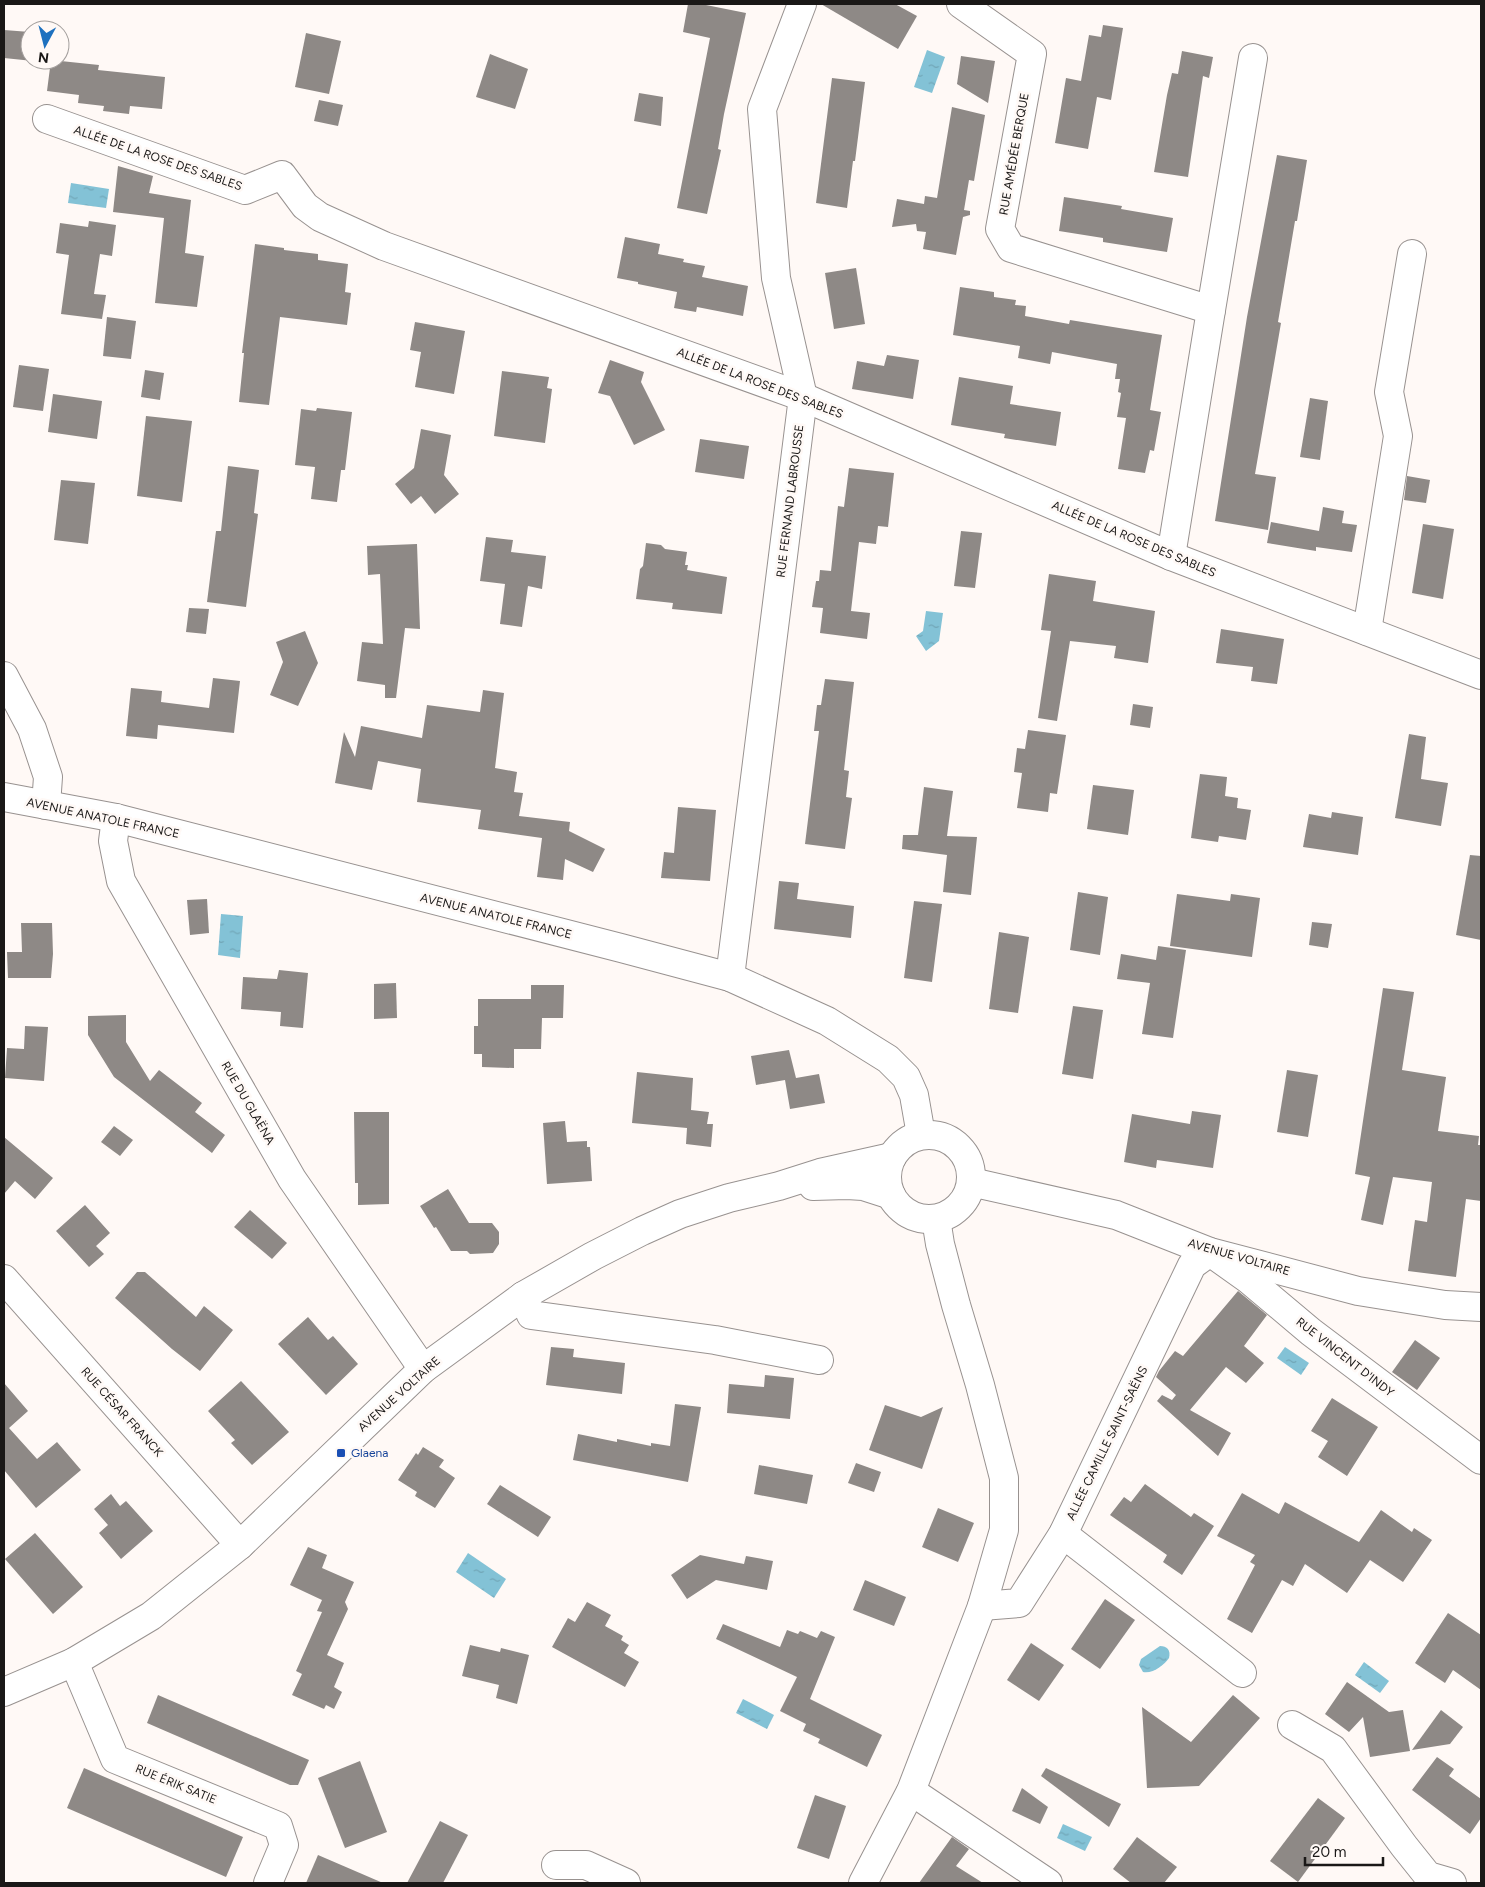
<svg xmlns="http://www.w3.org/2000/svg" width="1485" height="1887" viewBox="0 0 1485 1887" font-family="Figtree,sans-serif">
  <defs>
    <pattern id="water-ripples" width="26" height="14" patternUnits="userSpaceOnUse" patternTransform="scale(1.25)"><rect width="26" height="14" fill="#83c2d6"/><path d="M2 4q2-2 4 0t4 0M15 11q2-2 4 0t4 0" fill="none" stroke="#71a6b7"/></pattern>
  </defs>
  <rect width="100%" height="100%" fill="#fff9f6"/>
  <g fill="url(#water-ripples)">
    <polygon points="927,50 945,57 932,93 914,87"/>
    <polygon points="71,183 109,189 106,208 68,203"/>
    <polygon points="926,611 943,613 939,641 926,651 916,636 923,631"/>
    <polygon points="221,914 243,916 240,958 218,955"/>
    <polygon points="1285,1347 1309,1363 1301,1375 1277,1358"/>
    <polygon points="468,1553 506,1579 494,1598 456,1572"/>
    <path d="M1160,1646c7,0 11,4 9,12 -5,7 -16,16 -26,14l-4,-7 2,-6z"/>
    <polygon points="1364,1662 1389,1681 1380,1693 1355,1675"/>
    <polygon points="743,1699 774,1715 767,1729 736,1713"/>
    <polygon points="1063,1824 1092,1837 1085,1851 1057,1838"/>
  </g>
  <g fill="#8e8986">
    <polygon points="688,4 701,4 746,13 724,114 718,149 721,150 707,214 677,208 710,38 683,32"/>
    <polygon points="821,4 895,4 917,16 898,49"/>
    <polygon points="1103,25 1123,28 1111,100 1097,97 1088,149 1055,143 1066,78 1081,81 1089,35 1101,37"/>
    <polygon points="4,30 30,32 30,60 33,61 4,58"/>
    <polygon points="306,33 341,41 329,94 295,87"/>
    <polygon points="1182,51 1213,57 1209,78 1203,76 1188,177 1154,172 1167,95 1172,73 1178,74"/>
    <polygon points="490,54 528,69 515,109 476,97"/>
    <polygon points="961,56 995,61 988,103 957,84"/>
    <polygon points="51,60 99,65 98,70 165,77 162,109 130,106 129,114 103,111 104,106 78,103 79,95 47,91"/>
    <polygon points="832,78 865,82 855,161 853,161 847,208 816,203"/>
    <polygon points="639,93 663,97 661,126 634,121"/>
    <polygon points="319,100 343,105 338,126 314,121"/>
    <polygon points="952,107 985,115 974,181 969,180 964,210 970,211 970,215 963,217 956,255 923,249 926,232 917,231 916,224 892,227 897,199 924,204 925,196 937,198"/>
    <polygon points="1277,155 1307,160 1297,221 1295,221 1278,322 1281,323 1255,474 1276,477 1268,530 1215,521 1247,317"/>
    <polygon points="118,166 153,176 149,193 191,200 185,253 204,256 197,307 155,303 164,218 113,212"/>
    <polygon points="1064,197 1122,206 1121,209 1173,218 1167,252 1103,242 1103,238 1059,231"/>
    <polygon points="89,221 116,225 112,256 100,254 94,294 106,295 102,319 61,314 69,255 56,253 60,223 88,227"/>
    <polygon points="625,237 660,244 658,254 684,259 683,262 705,266 702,277 748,286 743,316 697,307 696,312 674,308 677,292 638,284 638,282 617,278"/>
    <polygon points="255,244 284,248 284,250 318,254 318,260 348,264 345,292 351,293 347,325 280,317 269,405 239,402 244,353 242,353"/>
    <polygon points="856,268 865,324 834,329 825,273"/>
    <polygon points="960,287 994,292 994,297 1016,300 1015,305 1026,306 1025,316 1069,324 1070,320 1162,335 1150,410 1161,412 1154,451 1150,450 1145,473 1118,469 1126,418 1117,417 1121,393 1118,392 1120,379 1115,379 1117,364 1052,352 1050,364 1018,358 1020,346 953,335"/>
    <polygon points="107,317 136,321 131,359 103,356"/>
    <polygon points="415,322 465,331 454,394 415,387 421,352 410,350"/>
    <polygon points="887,355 919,360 913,399 852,389 857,361 884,366"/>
    <polygon points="610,360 644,372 641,382 665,430 634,445 610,396 598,393"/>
    <polygon points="19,365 49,369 43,411 13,407"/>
    <polygon points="145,370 164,373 160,400 141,397"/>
    <polygon points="502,371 549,377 547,388 552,389 545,443 494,436"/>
    <polygon points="959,377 1013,386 1010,404 1061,412 1056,446 1004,438 1005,434 951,425"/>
    <polygon points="53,394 102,401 97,439 48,432"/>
    <polygon points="1310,398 1328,401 1320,460 1300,457"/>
    <polygon points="317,408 352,412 345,470 341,470 337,502 311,499 315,467 295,465 301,409 316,411"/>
    <polygon points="146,416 192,421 182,502 137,496"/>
    <polygon points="421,429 451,435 444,475 459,494 435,514 421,496 411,504 395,484 414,468"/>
    <polygon points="700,439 749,446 744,479 695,472"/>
    <polygon points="228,466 259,470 254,513 258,514 246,607 207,602 216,531 221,531"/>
    <polygon points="849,468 894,473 888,527 878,526 876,544 859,542 851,611 870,613 867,639 820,633 823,608 812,607 816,581 819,581 820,570 831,571 838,506 844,507"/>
    <polygon points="1407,476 1430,480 1426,503 1404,500"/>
    <polygon points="61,480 95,483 88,544 54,540"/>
    <polygon points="1323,507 1344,511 1342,523 1357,525 1352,552 1316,547 1316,551 1267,543 1271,522 1319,531"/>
    <polygon points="1423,524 1454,529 1443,599 1412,593"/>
    <polygon points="961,531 982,533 975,588 954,586"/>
    <polygon points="486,537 513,540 511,552 546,556 542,589 528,586 522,627 500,624 505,584 480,581"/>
    <polygon points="646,543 661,545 665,549 687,552 685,565 688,565 687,570 727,577 722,614 672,609 673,603 636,599 640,569 643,566"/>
    <polygon points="417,544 420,629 405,628 396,698 385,698 385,685 357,681 362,642 383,644 380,574 368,575 367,546"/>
    <polygon points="1049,574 1096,581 1093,601 1155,611 1148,663 1114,658 1116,646 1070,641 1057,721 1038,718 1051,631 1041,630"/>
    <polygon points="189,608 209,609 206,634 186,632"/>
    <polygon points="1221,629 1284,639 1277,684 1251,681 1253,667 1216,663"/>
    <polygon points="305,631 318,663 298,706 270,695 283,662 276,642"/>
    <polygon points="213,678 240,681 234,733 158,725 157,739 126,736 131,688 162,691 161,702 209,708"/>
    <polygon points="825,679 854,682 844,770 849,771 846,797 852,798 845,849 805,844 819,731 814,731 817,705 821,705"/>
    <polygon points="483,690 504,693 495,768 517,772 514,792 523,793 519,816 570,822 569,831 605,849 593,872 565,859 563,880 537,877 542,838 478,829 481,810 417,802 421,769 378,761 372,790 335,783 344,732 355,757 361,726 422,738 427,705 480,712"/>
    <polygon points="1133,704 1153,707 1150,728 1130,725"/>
    <polygon points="1028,730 1066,735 1057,794 1050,793 1048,812 1017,808 1022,773 1014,772 1017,748 1025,749"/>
    <polygon points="1409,734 1426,737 1421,779 1448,783 1441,826 1395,818"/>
    <polygon points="1200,774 1227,777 1225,796 1238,798 1237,808 1251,810 1246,840 1219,836 1218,842 1191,838"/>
    <polygon points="1093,785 1134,790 1128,835 1087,829"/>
    <polygon points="924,787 953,791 947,836 977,837 971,895 943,892 947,855 902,849 903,835 918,835"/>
    <polygon points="678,807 716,810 710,881 661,878 664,852 674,853"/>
    <polygon points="1332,812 1363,817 1358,855 1303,847 1309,814 1331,818"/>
    <polygon points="1470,855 1481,856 1481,940 1456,935"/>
    <polygon points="779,881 799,883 797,899 854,906 851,938 774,929"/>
    <polygon points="1078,892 1108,897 1100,955 1070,950"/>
    <polygon points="1177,894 1230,901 1231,894 1260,898 1252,957 1170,946"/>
    <polygon points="207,899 209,933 190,935 187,900"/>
    <polygon points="914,901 942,904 932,982 904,978"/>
    <polygon points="1312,922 1332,924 1328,948 1309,945"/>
    <polygon points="21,923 52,923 53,954 51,978 8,978 7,952 22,952"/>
    <polygon points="999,932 1029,937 1018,1013 989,1009"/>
    <polygon points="1158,946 1186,950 1173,1038 1142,1034 1150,983 1117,979 1121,954 1156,960"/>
    <polygon points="279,970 308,973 303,1028 280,1026 281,1012 241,1009 243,977 277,979"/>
    <polygon points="396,983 397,1018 374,1019 374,984"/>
    <polygon points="531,985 564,985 563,1018 542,1018 541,1049 514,1049 514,1068 482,1067 482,1054 474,1054 474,1026 478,1026 478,999 531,999"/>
    <polygon points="1383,988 1414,992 1402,1070 1446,1077 1438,1131 1479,1136 1478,1145 1481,1145 1481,1201 1466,1199 1456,1277 1408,1271 1415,1220 1427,1222 1432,1182 1393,1177 1383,1225 1361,1220 1370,1177 1355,1174"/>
    <polygon points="1073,1006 1103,1010 1093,1079 1062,1074"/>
    <polygon points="126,1015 126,1042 150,1081 159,1070 202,1103 195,1112 225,1135 212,1153 114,1077 88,1035 88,1016"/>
    <polygon points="25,1026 48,1027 44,1081 5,1078 7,1048 24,1049"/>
    <polygon points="789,1050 796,1078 819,1074 825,1103 790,1109 785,1080 756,1085 751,1056"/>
    <polygon points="1287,1070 1318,1075 1308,1137 1277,1132"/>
    <polygon points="637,1072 693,1078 691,1110 709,1112 707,1124 713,1124 711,1147 686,1144 687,1128 632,1123"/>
    <polygon points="1192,1111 1221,1115 1213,1168 1157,1160 1156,1168 1124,1162 1132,1114 1190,1124"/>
    <polygon points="354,1112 389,1112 389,1204 358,1205 358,1183 355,1183"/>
    <polygon points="565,1121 567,1142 587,1141 587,1147 590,1147 592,1181 547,1184 543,1123"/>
    <polygon points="114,1126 133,1140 120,1156 101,1142"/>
    <polygon points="4,1137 53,1178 35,1199 15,1181 4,1194"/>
    <polygon points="448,1189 469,1223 492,1223 499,1232 499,1244 493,1253 470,1254 467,1251 451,1251 436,1227 434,1228 420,1206"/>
    <polygon points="85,1205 110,1233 96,1246 104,1254 89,1267 56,1231"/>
    <polygon points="250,1210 287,1243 272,1259 234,1227"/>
    <polygon points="137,1272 145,1272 196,1317 204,1306 233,1330 200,1371 172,1349 115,1298"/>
    <polygon points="1238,1291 1267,1315 1244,1346 1264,1363 1246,1383 1226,1367 1190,1410 1231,1433 1218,1456 1157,1401 1162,1395 1172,1400 1176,1395 1156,1377 1159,1371 1175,1351 1183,1356"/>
    <polygon points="308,1317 328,1340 333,1336 358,1364 326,1395 278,1344"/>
    <polygon points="1415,1340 1440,1358 1417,1390 1392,1372"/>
    <polygon points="551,1347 574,1349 573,1357 625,1363 622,1394 546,1385"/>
    <polygon points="765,1375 794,1378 790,1419 727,1413 729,1384 764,1387"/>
    <polygon points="241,1381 289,1432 252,1465 231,1443 235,1440 208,1411"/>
    <polygon points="4,1383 28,1411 9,1428 37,1459 57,1442 81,1470 36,1508 4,1470"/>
    <polygon points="1332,1398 1378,1427 1347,1476 1318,1457 1328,1441 1311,1431"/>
    <polygon points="675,1404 701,1407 688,1482 573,1460 578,1434 617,1442 617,1439 651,1446 651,1443 670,1446"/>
    <polygon points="885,1405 921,1417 943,1407 922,1469 869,1450"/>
    <polygon points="423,1447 444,1460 439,1467 455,1478 435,1508 415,1496 417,1492 398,1480 416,1453 418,1455"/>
    <polygon points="856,1463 881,1472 874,1492 848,1483"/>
    <polygon points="759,1465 813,1475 807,1504 754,1494"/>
    <polygon points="1145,1484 1191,1517 1194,1513 1214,1526 1182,1575 1163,1562 1167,1555 1110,1515 1124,1497 1131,1502"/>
    <polygon points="500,1485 551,1517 538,1537 487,1504"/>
    <polygon points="1242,1493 1279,1514 1285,1502 1359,1542 1381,1510 1412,1532 1414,1528 1432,1540 1403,1582 1370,1560 1347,1593 1305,1564 1293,1586 1282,1580 1252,1633 1227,1619 1255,1565 1250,1562 1255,1555 1217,1536"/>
    <polygon points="111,1494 120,1506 126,1501 153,1531 121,1559 99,1533 108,1525 94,1509"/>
    <polygon points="938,1508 974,1523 958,1562 922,1547"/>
    <polygon points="35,1533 83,1587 53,1614 5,1559"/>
    <polygon points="308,1547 327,1555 322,1568 354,1582 345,1602 348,1609 327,1655 344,1663 334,1687 342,1692 334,1709 326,1705 324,1709 292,1695 302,1674 296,1671 322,1612 317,1611 322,1600 290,1585"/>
    <polygon points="700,1555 744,1564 746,1556 773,1561 767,1590 716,1580 687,1599 671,1575"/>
    <polygon points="865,1580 906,1597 894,1626 853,1610"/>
    <polygon points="1105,1599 1135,1620 1100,1669 1071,1649"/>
    <polygon points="587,1602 611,1615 605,1626 623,1636 621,1640 629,1645 624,1653 639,1662 625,1687 552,1647 568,1618 575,1622"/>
    <polygon points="1448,1613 1481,1635 1481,1690 1453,1670 1445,1683 1415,1663"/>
    <polygon points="723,1624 780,1647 787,1630 798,1634 800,1631 817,1638 821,1631 835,1637 810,1699 882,1735 867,1767 818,1743 820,1739 803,1731 806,1724 780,1711 797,1677 716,1639"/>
    <polygon points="1031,1643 1064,1665 1039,1701 1007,1680"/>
    <polygon points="470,1645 500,1652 501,1648 529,1655 517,1704 496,1698 499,1685 462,1676"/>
    <polygon points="1347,1682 1389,1712 1403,1710 1410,1751 1370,1757 1363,1717 1349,1732 1325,1714"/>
    <polygon points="158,1695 309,1760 298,1785 290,1785 147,1723"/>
    <polygon points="1233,1695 1260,1718 1199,1786 1147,1788 1142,1707 1191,1742"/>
    <polygon points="1441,1710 1463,1727 1450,1744 1412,1750"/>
    <polygon points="1437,1757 1454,1769 1449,1776 1481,1799 1481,1818 1470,1834 1412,1790"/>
    <polygon points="360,1761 387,1832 345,1848 318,1778"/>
    <polygon points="84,1768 243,1837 226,1877 67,1808"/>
    <polygon points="1046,1768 1121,1804 1109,1827 1041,1776"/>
    <polygon points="1022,1788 1048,1807 1040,1824 1012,1811"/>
    <polygon points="815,1795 846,1806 829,1859 797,1848"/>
    <polygon points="1318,1798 1345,1818 1298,1882 1270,1861"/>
    <polygon points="440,1821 468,1835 443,1883 407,1883"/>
    <polygon points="952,1837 969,1849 956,1866 983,1883 919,1883"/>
    <polygon points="1137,1837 1177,1867 1164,1883 1131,1883 1113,1869"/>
    <polygon points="318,1855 383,1883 306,1883"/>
  </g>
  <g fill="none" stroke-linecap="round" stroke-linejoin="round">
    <defs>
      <g id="minor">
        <polyline points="961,4 1032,54 1000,229 1011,248 1211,310 1171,556"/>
        <polyline points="47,119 245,190 282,175 305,206 320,217 384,246 803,397 1171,556 1481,675"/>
        <polyline points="1211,310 1253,58"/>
        <polyline points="1367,631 1398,436 1389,392 1412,254"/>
        <polyline points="4,676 32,729 48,777 46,805"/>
        <polyline points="4,797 116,818 621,948 730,977 827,1021 888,1059 906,1077 914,1095 921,1135"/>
        <polyline points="116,818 113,841 121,881 292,1179 423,1369"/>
        <polyline points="730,977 803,397 776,278 762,109 802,4"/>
        <polyline points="4,1279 240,1545"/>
        <polyline points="523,1296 531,1315 715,1340 819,1360"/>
        <polyline points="1063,1534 1242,1673"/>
        <polyline points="982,1606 1019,1603 1063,1534 1192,1265 1210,1252 1248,1279 1311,1332 1481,1460"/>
        <polyline points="74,1662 115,1759 278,1826 284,1845 268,1883"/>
        <polyline points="1292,1725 1333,1749 1404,1846 1428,1876 1452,1883"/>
        <polyline points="911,1791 1048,1883"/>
        <polyline points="556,1865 586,1865 626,1883"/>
        <polyline points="863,1883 911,1791 982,1606 1004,1530 1004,1478 980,1385 956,1305 940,1244 936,1219"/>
      </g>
      <g id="major">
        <circle cx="929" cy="1177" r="42"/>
        <polyline points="971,1182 1116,1215 1210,1252 1358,1291 1445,1305 1481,1307"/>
        <polyline points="813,1186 847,1185 863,1186 891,1195"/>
        <polyline points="4,1692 74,1662 151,1616 240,1545 423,1369 523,1296 593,1256 642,1231 680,1214 729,1198 779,1186 820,1173 892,1157"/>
      </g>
    </defs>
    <use href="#minor" stroke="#989290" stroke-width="30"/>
    <use href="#major" stroke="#989290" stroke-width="30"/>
    <use href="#minor" stroke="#fff" stroke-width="28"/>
    <use href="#major" stroke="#fff" stroke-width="28"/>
  </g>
  <rect fill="#1a4fb4" stroke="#fff9f6" stroke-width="2" x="336" y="1448" width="10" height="10" rx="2.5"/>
  <g text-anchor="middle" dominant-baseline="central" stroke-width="5" stroke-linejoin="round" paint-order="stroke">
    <g font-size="12" fill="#1a1817" stroke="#fff9f6">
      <text transform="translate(1014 154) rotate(-80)">RUE AMÉDÉE BERQUE</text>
      <text transform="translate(158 158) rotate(19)">ALLÉE DE LA ROSE DES SABLES</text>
      <text transform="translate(760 383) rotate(21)">ALLÉE DE LA ROSE DES SABLES</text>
      <text transform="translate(790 501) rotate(-83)">RUE FERNAND LABROUSSE</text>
      <text transform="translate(1134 539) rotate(23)">ALLÉE DE LA ROSE DES SABLES</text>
      <text transform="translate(103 818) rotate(12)">AVENUE ANATOLE FRANCE</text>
      <text transform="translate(496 916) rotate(14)">AVENUE ANATOLE FRANCE</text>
      <text transform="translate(248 1103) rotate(60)">RUE DU GLAËNA</text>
      <text transform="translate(1239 1257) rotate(16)">AVENUE VOLTAIRE</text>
      <text transform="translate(1345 1357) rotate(38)">RUE VINCENT D'INDY</text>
      <text transform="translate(399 1394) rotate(-42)">AVENUE VOLTAIRE</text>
      <text transform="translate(122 1412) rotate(48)">RUE CÉSAR FRANCK</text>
      <text transform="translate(1107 1443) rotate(-64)">ALLÉE CAMILLE SAINT-SAËNS</text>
      <text transform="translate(176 1784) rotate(22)">RUE ÉRIK SATIE</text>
    </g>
    <g font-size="12" fill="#164399" stroke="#fff9f6" text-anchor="start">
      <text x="351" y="1453">Glaena</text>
    </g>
  </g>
  <rect width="1485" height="1887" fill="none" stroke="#1a1817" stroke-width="10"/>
  <g transform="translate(45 45) rotate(187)"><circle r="24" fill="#fff9f6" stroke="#a39f9d"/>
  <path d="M0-4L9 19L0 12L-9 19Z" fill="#1e71bf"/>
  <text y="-8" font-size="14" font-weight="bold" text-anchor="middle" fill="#1a1817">N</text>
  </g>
  <path d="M1305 1857v8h78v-8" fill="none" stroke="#1a1817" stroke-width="2.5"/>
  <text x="1312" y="1857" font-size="15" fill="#1a1817" stroke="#fff9f6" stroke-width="4" paint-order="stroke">20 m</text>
</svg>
